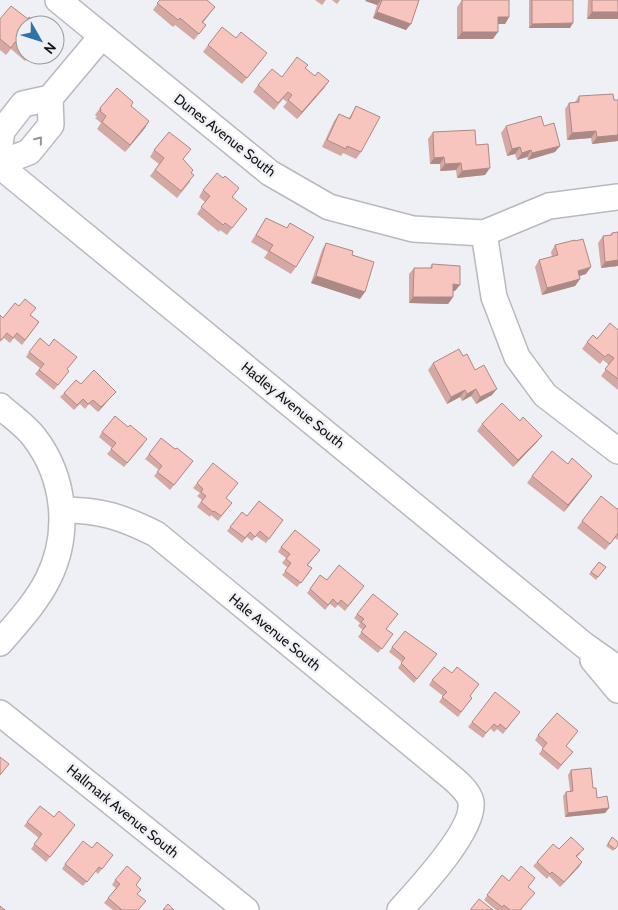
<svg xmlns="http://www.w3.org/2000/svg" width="618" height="910" viewBox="0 0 618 910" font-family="Cabin,sans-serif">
  <rect width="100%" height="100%" fill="#eff0f5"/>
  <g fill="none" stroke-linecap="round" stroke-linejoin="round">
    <defs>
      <g id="minor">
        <polyline points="58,0 270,173 329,207 413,229 484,233 549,206 618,197"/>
        <polyline points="0,144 2,131 23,104 50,98 102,36"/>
        <polyline points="0,163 29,152 51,125 50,98"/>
        <polyline points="0,166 584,645 618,669"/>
        <polyline points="484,233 494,297 517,357 545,395 618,451"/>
        <path d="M0,406c11,10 25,19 34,31 31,40 37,96 14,142 -12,24 -31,44 -48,64"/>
        <path d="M63,510c38,0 59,7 93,24l282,232c10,9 30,22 33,36 4,28 -53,88 -71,108"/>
        <polyline points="593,660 618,690"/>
        <polyline points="0,713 246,910"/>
      </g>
    </defs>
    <use href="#minor" stroke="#b8b9be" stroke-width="28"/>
    <use href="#minor" stroke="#fff" stroke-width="25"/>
  </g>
  <g fill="#d4a9a3">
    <polygon points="160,0 215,7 203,23 206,25 194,40 175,25 173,27 153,10"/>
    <polygon points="315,0 326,0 322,5"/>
    <polygon points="332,0 340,0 337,4"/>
    <polygon points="366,0 419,0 406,30 373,18 377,5"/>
    <polygon points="462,0 509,17 505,24 498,24 493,39 457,39 457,7"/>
    <polygon points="529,0 573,0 570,28 529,28"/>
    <polygon points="588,0 618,0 618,19 587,19"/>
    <polygon points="0,19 25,25 25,55 30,55 25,61 11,49 6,55 0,50"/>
    <polygon points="208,45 262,60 242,84 203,52"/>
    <polygon points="305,69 315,76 329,81 324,88 297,119 283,107 287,102 283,99 274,110 253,92 258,85"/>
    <polygon points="579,96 618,141 592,144 591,138 567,140 565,109 569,103 575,102"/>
    <polygon points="131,106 145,128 125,152 97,129 101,123 95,118 97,117 95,115 100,108"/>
    <polygon points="356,106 361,152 356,159 343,153 341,156 322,147 334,121 339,114 349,118"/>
    <polygon points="506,126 544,126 555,152 528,160 527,157 517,160 515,154 507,156 501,133"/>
    <polygon points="433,132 476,145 485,175 457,178 456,170 440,171 440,164 430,164 428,139"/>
    <polygon points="154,150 183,160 191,173 190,182 177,198 150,176 159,164 150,157"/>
    <polygon points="203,190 233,197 242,215 227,235 220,230 219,232 197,214 205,202 199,197"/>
    <polygon points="266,218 287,228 290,223 296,267 291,274 264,258 268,252 251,242"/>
    <polygon points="618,232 618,266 601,268 598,243 603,236 610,235 612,233"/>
    <polygon points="326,243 352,255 360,299 311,283 322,250"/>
    <polygon points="555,245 586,274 579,276 580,279 575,286 542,295 535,267 539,260 552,257 551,252"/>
    <polygon points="432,264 455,291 453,291 453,297 448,304 409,303 409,274 414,268 430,268"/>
    <polygon points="0,315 3,318 31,315 39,322 22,345 14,338 10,343 4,338 0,342"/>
    <polygon points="618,330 618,390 601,376 609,365 603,360 600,364 582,349 587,342"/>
    <polygon points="49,346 77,357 67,369 69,371 54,390 35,374 40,368 26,357 29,352"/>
    <polygon points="463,356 475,370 492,395 476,404 471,396 462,401 460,397 447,404 428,370 433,363"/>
    <polygon points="81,384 112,396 98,412 89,404 85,409 80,404 74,410 60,397 64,393"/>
    <polygon points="482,424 537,442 513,467 477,431"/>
    <polygon points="102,432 144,444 124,467 107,454 112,448 99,437"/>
    <polygon points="175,449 193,461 170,490 154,476 159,470 145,459 149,454"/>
    <polygon points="568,464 592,476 564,512 527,483 532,476"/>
    <polygon points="197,483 226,499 232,503 218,521 211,515 210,517 197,507 202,500 197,496 200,493 193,488"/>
    <polygon points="618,508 618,540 615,538 605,550 577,528 582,521 617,509"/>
    <polygon points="242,512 247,516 283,520 266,543 256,536 252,541 247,537 242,543 227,531"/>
    <polygon points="281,547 320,550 308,565 309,573 297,587 282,575 288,568 282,563 286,558 278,552"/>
    <polygon points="599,562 606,567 596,580 589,574"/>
    <polygon points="320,575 327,580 364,586 345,611 338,605 335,608 330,604 325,610 307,593"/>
    <polygon points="357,614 393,634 378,653 358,637 363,630 358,626 360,623 354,618"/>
    <polygon points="392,647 437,654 414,683 398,668 402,662 389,652"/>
    <polygon points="432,680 470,696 472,698 458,717 439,702 443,696 429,685"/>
    <polygon points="520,712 503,734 497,729 494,732 490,728 483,738 468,727 472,722"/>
    <polygon points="538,735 575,735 566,746 569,756 558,770 539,754 543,748 535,740"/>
    <polygon points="571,770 593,788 597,798 609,808 605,813 565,817 563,796 566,792 570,791 568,775"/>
    <polygon points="54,817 72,830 46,862 31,849 39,838 24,826 27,822"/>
    <polygon points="612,837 618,845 613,851 606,846"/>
    <polygon points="92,848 113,855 98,874 95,871 83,886 62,869 65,864"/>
    <polygon points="559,849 581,853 577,857 582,862 560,887 549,876 547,879 533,866 537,862"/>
    <polygon points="502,875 509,881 528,887 531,897 521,910 496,910 484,900"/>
    <polygon points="115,880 136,885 138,895 139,910 113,910 104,903 116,888 112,885"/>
  </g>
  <g fill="#ad8985">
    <polygon points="366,0 381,0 377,5 365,1"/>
    <polygon points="377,12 411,24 406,30 373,18"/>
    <polygon points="592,12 618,12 618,19 587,19"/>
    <polygon points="498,17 509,17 505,24 493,24"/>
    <polygon points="573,23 570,28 529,28 532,24"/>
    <polygon points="462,32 498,32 493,39 457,39"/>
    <polygon points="329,81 324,88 297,119 302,112"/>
    <polygon points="149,121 145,128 125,152 130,145"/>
    <polygon points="596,131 591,138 567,140 572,133"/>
    <polygon points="618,135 618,141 592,144 597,137"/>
    <polygon points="560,146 555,152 528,160 532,153"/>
    <polygon points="520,147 515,154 507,156 512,149"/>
    <polygon points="531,150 527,157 517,160 522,153"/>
    <polygon points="444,157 440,164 430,164 434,158"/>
    <polygon points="461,163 456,170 440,171 445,164"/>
    <polygon points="490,168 485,175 457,178 462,171"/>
    <polygon points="618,260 618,266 601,268 605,262"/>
    <polygon points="591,267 586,274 573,278 578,271"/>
    <polygon points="316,276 365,292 360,299 311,283"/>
    <polygon points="580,279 575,286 542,295 547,288"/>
    <polygon points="453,284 460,285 455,291 448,291"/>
    <polygon points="413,297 453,297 448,304 409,303"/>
    <polygon points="476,389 471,396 462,401 467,394"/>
    <polygon points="497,389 492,395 476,404 480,397"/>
    <polygon points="465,390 460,397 447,404 451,397"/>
    <polygon points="116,392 112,396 98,412 101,407"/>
    <polygon points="542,436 537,442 513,467 518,460"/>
    <polygon points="592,476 587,483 564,512 568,505"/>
    <polygon points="609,808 605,813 565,817 568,813"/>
    <polygon points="582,862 579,867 560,887 564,882"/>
  </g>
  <g fill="#f7c4be" stroke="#ad8985">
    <polygon points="160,0 207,0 215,7 202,22 206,25 199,34 180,18 178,20 157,3"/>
    <polygon points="382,0 419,0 411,24 377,12"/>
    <polygon points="462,0 509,0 509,17 498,17 498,32 462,32"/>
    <polygon points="532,0 573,0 573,23 532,24"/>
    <rect x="592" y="0" width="26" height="12"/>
    <polygon points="11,6 28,19 29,17 39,25 25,25 25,50 15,42 11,48 0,39 0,19"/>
    <polygon points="222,27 236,38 241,32 267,53 247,78 208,45"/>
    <polygon points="297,57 308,65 305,68 315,76 318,72 329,81 302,112 288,100 292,95 288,92 278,103 258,85 272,69 282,77"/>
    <polygon points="117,88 133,102 131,106 149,121 130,145 102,122 106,116 100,111 101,110 100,108"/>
    <polygon points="613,94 614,100 618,100 618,135 597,137 596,131 572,133 569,103 579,102 579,96"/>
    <polygon points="356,106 380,117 361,152 347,146 346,149 327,140 339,114 350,119"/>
    <polygon points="541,116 544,126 554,123 560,146 532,153 531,150 522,153 520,147 512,149 506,126"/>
    <polygon points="475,130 476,145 488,144 490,168 462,171 461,163 445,164 444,157 434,158 433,132"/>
    <polygon points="169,132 191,149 183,159 193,170 191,173 194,175 181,191 155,170 164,158 154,150"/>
    <polygon points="217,173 223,178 225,176 239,188 232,197 247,209 232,228 225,223 223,225 201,207 210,196 203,190"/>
    <polygon points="266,218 287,228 290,223 314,237 296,267 269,251 273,245 256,235"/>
    <polygon points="618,232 618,260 605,262 603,236 612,235 612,233"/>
    <polygon points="583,239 591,267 578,271 580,279 547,288 539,260 558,255 555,245 575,240 575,241"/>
    <polygon points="326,243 353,251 352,255 374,262 365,292 316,276"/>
    <polygon points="432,264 460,266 460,285 453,284 453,297 413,297 414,268 432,268"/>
    <polygon points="25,299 36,308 30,315 39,322 25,340 17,333 13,338 7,333 1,340 0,339 0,315 3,318 15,303 19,306"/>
    <polygon points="610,323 618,330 618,379 605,369 614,358 608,354 605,357 587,342 593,335 597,339"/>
    <polygon points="40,338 49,346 54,339 77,357 67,369 69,371 58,385 39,370 44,364 29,352"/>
    <polygon points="459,349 463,356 467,354 475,370 484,365 497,389 480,397 476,389 467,394 465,390 451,397 433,363"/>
    <polygon points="94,370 116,392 101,407 93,400 88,404 83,399 77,405 64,393 76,380 81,384"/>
    <polygon points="502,403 520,421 523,417 542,436 518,460 482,424"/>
    <polygon points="115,416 128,427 130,425 147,439 127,463 111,449 116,443 102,432"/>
    <polygon points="161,438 175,449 177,448 193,461 174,485 157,472 162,466 149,454"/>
    <polygon points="552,451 568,464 572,458 592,476 568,505 532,476"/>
    <polygon points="213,463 238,483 226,498 232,503 221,516 214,511 213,512 201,502 206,496 201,492 203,489 197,483"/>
    <polygon points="601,496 617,509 618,508 618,533 610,544 582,521"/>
    <polygon points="259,501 283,520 269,539 260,531 255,537 250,532 245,538 230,527 242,512 247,516"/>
    <polygon points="295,530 320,550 307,565 312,568 301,583 285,571 291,563 286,559 290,554 281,547"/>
    <polygon points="599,562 606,567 598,577 591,572"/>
    <polygon points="339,565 364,586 348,606 341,600 338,604 333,599 328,605 310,589 320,575 327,580"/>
    <polygon points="373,594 398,614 386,629 393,634 382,649 361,632 366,626 361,622 364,619 357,614"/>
    <polygon points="405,631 437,654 417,679 401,663 405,658 392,647"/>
    <polygon points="444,667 452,673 457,667 479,684 470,696 472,698 461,712 442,697 447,692 432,680"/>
    <polygon points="495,692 520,712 506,729 500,724 498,727 494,724 486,733 472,722"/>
    <polygon points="557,713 578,731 566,746 573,752 561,765 542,749 547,743 538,735"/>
    <polygon points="0,757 9,764 0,775"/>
    <polygon points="591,768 593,788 596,788 597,798 607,796 609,808 568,813 566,792 573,791 571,770"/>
    <polygon points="40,806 54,817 59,811 75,825 50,857 34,844 42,834 27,822"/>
    <polygon points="571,837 584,849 576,856 582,862 564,882 552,872 550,874 537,862 553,844 559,849"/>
    <polygon points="612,837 618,842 618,845 615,849 608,844"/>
    <polygon points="83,841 92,848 97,842 113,855 102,869 99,867 87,882 65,864"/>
    <polygon points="127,866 141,878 136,885 141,890 137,894 146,901 138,910 122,910 108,898 120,884 115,880"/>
    <polygon points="521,866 535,878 528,887 535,893 520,910 510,910 504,905 502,907 487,895 502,875 509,881"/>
    <polygon points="479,899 493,910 470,910"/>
    <polygon points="168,904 174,910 163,910"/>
    <polygon points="0,906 5,910 0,910"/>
  </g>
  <defs><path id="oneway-chevron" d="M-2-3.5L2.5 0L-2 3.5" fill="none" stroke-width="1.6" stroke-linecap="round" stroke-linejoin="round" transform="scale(1.25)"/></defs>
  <use stroke="#959596" href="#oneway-chevron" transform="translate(39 140) rotate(-51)"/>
  <g text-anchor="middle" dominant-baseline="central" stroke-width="4.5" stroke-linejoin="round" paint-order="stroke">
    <g font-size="14" fill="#131315" stroke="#eff0f5">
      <text transform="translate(225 135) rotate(38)">Dunes Avenue South</text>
      <text transform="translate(293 405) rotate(39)">Hadley Avenue South</text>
      <text transform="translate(275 632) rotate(39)">Hale Avenue South</text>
      <text transform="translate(123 811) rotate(39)">Hallmark Avenue South</text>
    </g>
  </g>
  <g transform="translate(40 40) rotate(129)"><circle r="24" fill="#eff0f5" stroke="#97989b"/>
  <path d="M0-4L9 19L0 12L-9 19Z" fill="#2f73a8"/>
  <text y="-8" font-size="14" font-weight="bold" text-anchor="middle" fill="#131315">N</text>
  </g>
</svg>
